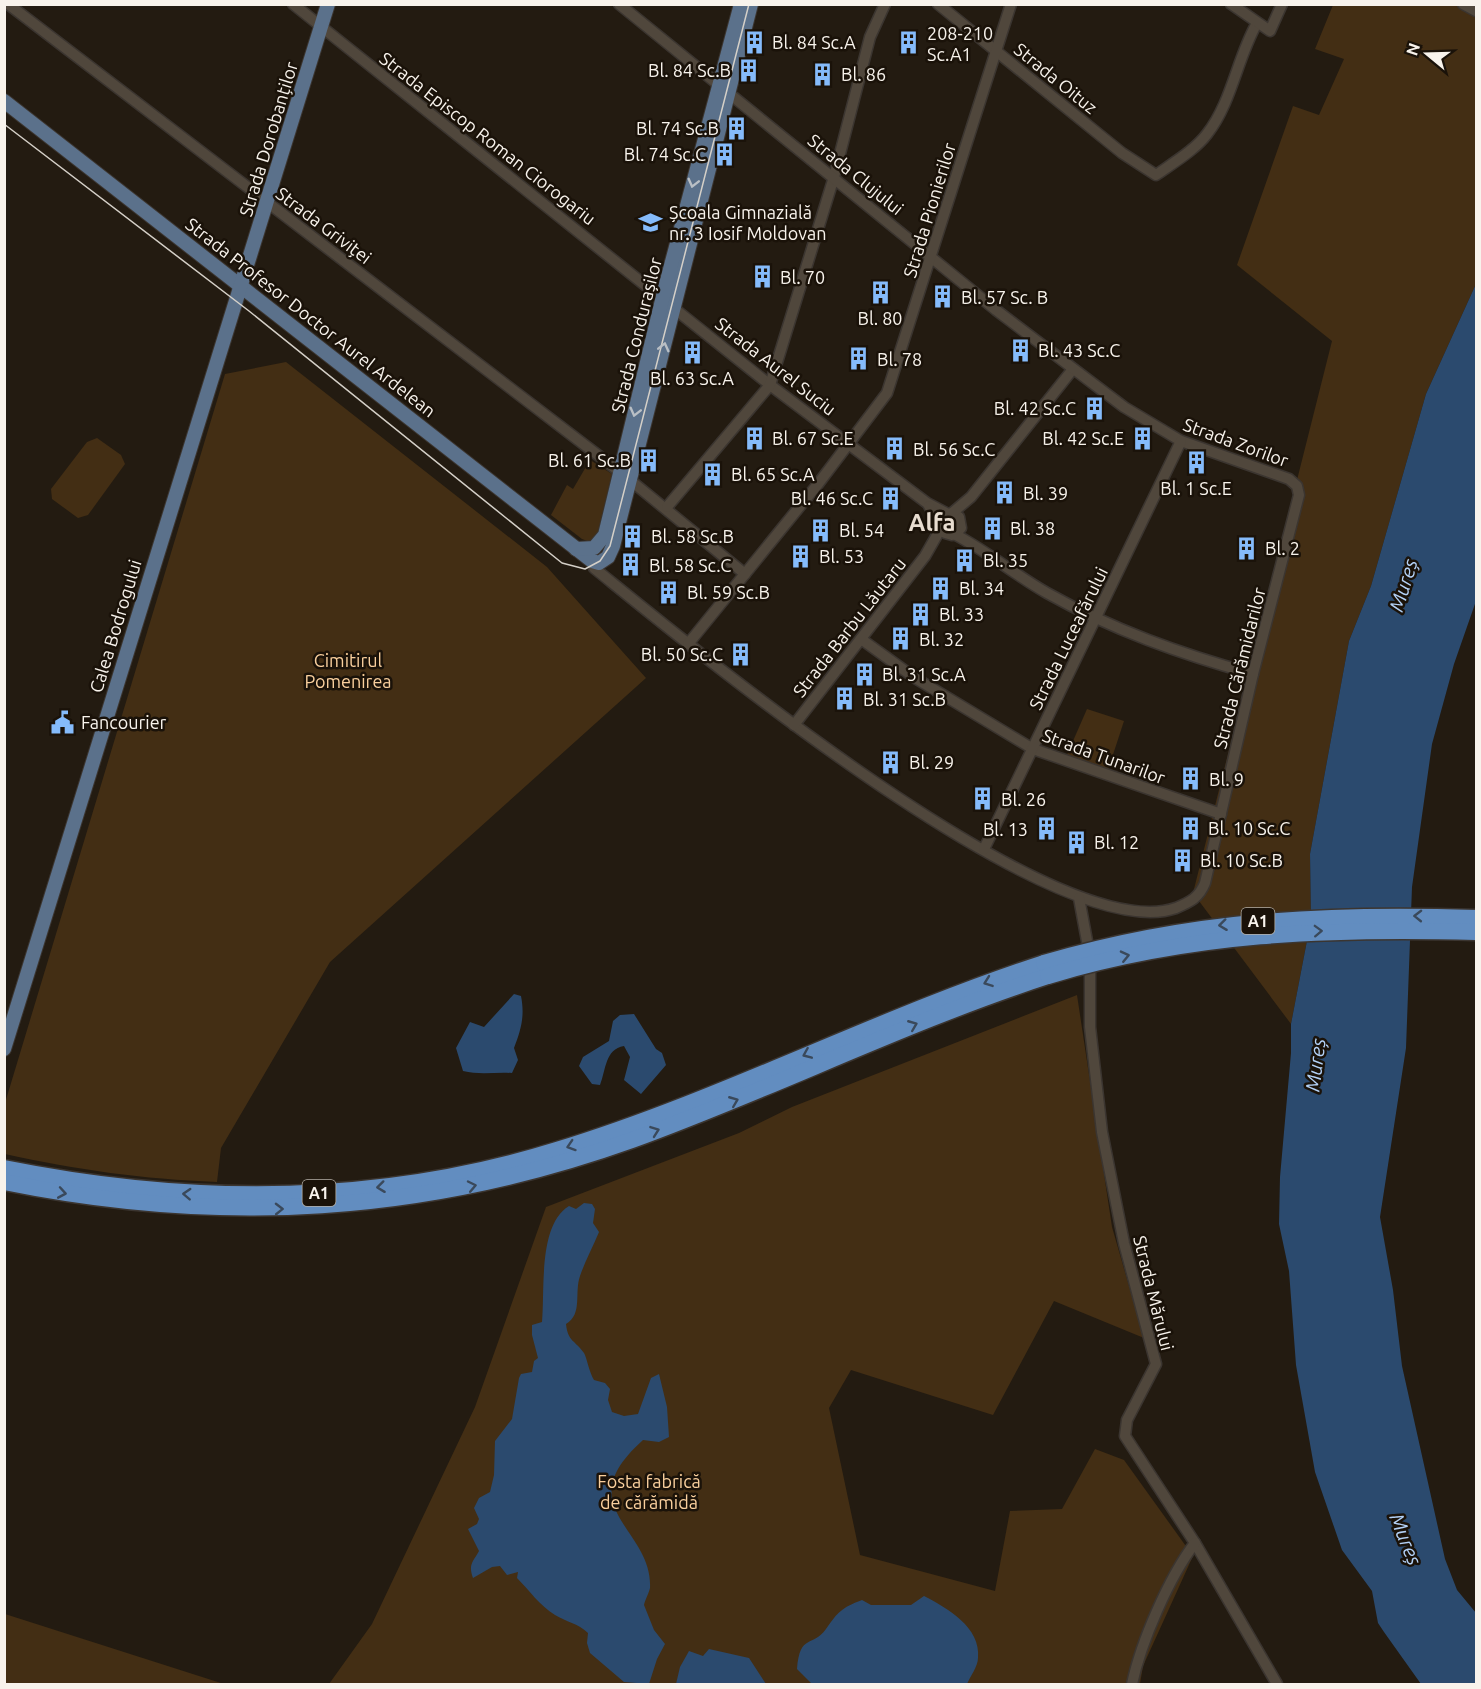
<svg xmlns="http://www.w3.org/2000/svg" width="1481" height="1689" viewBox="0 0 1481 1689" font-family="Ubuntu,sans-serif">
  <rect width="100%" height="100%" fill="#231b11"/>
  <g fill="#432e14">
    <polygon points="1333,5 1476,5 1476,284 1426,394 1371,586 1349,641 1310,854 1311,920 1291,1024 1193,893 1332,341 1237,265 1293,106 1319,115 1344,59 1315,49"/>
    <path d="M286,362l261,205 99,111 -316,284 -109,186 -4,34c-75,-3 -139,-12 -212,-28v-51l220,-729z"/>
    <polygon points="97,438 121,455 125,464 88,515 78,518 52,499 51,489 87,442"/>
    <polygon points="590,460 612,474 597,536 590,542 582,539 551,515 567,485 573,489"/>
    <polygon points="1087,709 1124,721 1107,773 1066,757"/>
    <polygon points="1077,995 1112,1227 1144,1338 1054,1301 993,1415 851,1370 829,1408 860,1555 995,1591 1010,1511 1062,1509 1095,1449 1124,1460 1193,1556 1143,1666 1140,1684 329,1684 372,1624 475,1407 546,1207 739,1133 792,1107"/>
    <polygon points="5,1614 224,1684 5,1684"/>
  </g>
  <g fill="#2b4a6e">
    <polygon points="1476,284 1476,601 1454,664 1432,744 1412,887 1406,1048 1380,1217 1393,1290 1402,1366 1445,1559 1457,1590 1476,1613 1476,1684 1421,1684 1384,1632 1378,1623 1372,1591 1342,1550 1315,1472 1296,1365 1289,1271 1279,1224 1280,1177 1291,1053 1291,1024 1311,920 1310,854 1349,641 1371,586 1426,394"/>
    <path d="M514,994l7,2c4,20 0,34 -7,52l4,12 -6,13c-17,-1 -33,2 -49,-2l-7,-23 14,-26 14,5z"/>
    <path d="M634,1014l22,35 6,4 4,12 -25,29 -17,-14 6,-23 -6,-11c-19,3 -18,24 -24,39l-8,-1 -13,-18 4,-9 26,-16 4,-20 7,-6z"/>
    <path d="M584,1203l8,1 3,5 -2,14 6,9c-6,15 -14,29 -19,44 -6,17 3,38 -14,48 2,18 9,16 18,29 3,5 5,19 10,27l11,3 5,6 -2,11 4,12 12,4 14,-2 13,-36 8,-4 8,33 2,30 -10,5 -16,-2c-76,68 10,88 7,148 -1,5 -5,12 -6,17l10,25 11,14 -8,15 -8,25 -25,-2 -34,-29 -3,-10 1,-10c-10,-10 -22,-11 -33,-18 -15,-9 -26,-25 -38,-37l1,-6 -11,3 -7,-9 -8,1 -19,11c-5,-14 0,-16 6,-27l-11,-22 9,-5 2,-5 -5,-11 5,-10 11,-6 4,-17 1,-34 17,-22 7,-41 2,-4 11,-2 2,-11 4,-3 -6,-23v-10l10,-3c3,-33 -4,-97 27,-116l7,3z"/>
    <path d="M924,1596c23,12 57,31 54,62 0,8 -8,19 -11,26h-155l-15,-15c3,-36 15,-21 29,-40 12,-17 15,-21 36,-29l9,5h40z"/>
    <polygon points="709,1649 749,1658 766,1684 676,1684 680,1667 689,1651 703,1656"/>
  </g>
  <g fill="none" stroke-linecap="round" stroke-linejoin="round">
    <defs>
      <g id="minor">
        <polyline points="8,4 620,472"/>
        <polyline points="293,4 770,385 927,503 948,514"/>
        <path d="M938,4l184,149 34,22c17,-12 39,-25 51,-41 25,-32 30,-76 50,-111"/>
        <polyline points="1231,4 1270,31 1282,4"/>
        <polyline points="1463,4 1476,11"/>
        <polyline points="630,480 745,574"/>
        <polyline points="929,506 945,533 952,535 961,528 959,517 952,513 944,516 940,522"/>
        <polyline points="667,507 770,385 834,177 870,37 885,4"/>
        <polyline points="952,513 971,497 1073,369"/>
        <path d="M954,534c33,17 61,41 93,59 66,37 134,61 206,81"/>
        <path d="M594,563v5c98,79 462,382 582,340 14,-6 23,-10 29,-25l48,-209 46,-179 -2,-9 -8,-7 -108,-38 -57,-34 -128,-97 -377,-306"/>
        <polyline points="861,639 915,678 1033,749 1221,814"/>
        <polyline points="688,644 818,484 887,393 1011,4"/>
        <polyline points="794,725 925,556 941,528"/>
        <polyline points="984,849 1181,441"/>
        <polyline points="1079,898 1090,957 1090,1027 1102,1132 1124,1243 1156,1364 1127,1420 1125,1436 1195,1543 1277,1684"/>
        <path d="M1132,1684c9,-42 37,-107 63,-141"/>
      </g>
      <g id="major">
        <polyline points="4,101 592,561 599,563 608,557 613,546 751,4"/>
        <polyline points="576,549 594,548 605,535 665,288 741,4"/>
        <polyline points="4,1049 328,4"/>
      </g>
      <g id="highway">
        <path d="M4,1168c185,37 373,38 553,-18 167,-51 321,-133 487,-187"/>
        <path d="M4,1182c216,44 421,32 628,-42 141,-51 274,-118 416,-164"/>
      </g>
    </defs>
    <use href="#minor" stroke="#3b3530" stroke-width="13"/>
    <use href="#major" stroke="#3b3530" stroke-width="16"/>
    <use href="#highway" stroke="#3b3530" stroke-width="19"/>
    <use href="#minor" stroke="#50473c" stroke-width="10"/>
    <use href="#major" stroke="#5b718b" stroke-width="14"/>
    <use href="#highway" stroke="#628dc0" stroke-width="16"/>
    <polyline stroke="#d5d0c8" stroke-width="1.5" points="4,124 249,311 562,563 585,569 600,561 610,546 749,4"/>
    <defs>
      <g id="highway-bridge">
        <path d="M1044,963c147,-43 280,-50 432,-45"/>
        <path d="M1048,976c143,-43 280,-48 428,-44"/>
      </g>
    </defs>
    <use href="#highway-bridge" stroke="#3b3530" stroke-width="19" stroke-linecap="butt"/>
    <use href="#highway-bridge" stroke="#628dc0" stroke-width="16"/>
  </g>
  <defs><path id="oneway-chevron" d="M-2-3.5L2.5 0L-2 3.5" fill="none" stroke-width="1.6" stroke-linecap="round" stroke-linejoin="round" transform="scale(1.5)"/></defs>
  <g stroke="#b9bfc5">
    <use href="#oneway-chevron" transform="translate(693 183) rotate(104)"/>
    <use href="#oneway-chevron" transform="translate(664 347) rotate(-76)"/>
    <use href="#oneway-chevron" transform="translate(635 412) rotate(104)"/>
  </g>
  <g stroke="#3a495b">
    <use href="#oneway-chevron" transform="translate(1418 916) rotate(-179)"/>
    <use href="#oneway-chevron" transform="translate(1223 925) rotate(173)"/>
    <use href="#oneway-chevron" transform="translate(1318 931) rotate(-2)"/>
    <use href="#oneway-chevron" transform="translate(1125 956) rotate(-13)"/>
    <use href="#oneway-chevron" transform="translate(988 982) rotate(160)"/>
    <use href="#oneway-chevron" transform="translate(913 1025) rotate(-22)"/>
    <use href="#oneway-chevron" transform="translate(807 1054) rotate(157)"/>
    <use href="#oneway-chevron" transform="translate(734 1101) rotate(-22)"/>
    <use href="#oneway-chevron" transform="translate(655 1131) rotate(-20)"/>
    <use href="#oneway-chevron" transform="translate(571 1146) rotate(162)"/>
    <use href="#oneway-chevron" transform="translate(472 1186) rotate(-12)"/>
    <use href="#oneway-chevron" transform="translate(381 1187) rotate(173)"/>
    <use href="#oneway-chevron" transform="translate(62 1193) rotate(10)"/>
    <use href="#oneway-chevron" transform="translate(187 1194) rotate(-177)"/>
    <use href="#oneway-chevron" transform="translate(279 1209) rotate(-1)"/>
  </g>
  <defs>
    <symbol id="building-bare" viewBox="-9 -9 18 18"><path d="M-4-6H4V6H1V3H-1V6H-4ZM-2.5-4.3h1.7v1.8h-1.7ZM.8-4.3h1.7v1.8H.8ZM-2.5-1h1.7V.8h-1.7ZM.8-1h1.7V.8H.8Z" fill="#85bbfb" stroke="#1a1209" stroke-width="2.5" paint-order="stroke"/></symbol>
    <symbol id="school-bare" viewBox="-9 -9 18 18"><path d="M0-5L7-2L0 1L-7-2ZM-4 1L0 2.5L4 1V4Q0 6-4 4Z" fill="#85bbfb" stroke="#1a1209" stroke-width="2.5" paint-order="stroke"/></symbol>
    <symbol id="civic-bare" viewBox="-9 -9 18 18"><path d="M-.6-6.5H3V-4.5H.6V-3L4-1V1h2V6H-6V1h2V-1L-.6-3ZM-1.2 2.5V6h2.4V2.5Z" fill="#85bbfb" stroke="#1a1209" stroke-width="2.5" paint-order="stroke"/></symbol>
  </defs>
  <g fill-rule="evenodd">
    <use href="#building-bare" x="738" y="26" width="33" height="33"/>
    <use href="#building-bare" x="892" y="26" width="33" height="33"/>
    <use href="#building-bare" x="732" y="54" width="33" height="33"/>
    <use href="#building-bare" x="806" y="58" width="33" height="33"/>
    <use href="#building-bare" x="720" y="112" width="33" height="33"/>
    <use href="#building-bare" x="708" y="138" width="33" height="33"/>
    <use href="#school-bare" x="634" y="206" width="33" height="33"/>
    <use href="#building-bare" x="746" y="260" width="33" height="33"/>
    <use href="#building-bare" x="864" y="276" width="33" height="33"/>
    <use href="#building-bare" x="926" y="280" width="33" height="33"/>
    <use href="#building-bare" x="1004" y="334" width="33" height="33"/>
    <use href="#building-bare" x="676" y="336" width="33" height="33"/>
    <use href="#building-bare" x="842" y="342" width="33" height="33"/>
    <use href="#building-bare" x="1078" y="392" width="33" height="33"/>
    <use href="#building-bare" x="738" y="422" width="33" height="33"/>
    <use href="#building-bare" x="1126" y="422" width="33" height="33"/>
    <use href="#building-bare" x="878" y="432" width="33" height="33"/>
    <use href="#building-bare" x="632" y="444" width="33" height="33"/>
    <use href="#building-bare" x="1180" y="446" width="33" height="33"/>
    <use href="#building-bare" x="696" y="458" width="33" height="33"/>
    <use href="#building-bare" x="988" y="476" width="33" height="33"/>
    <use href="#building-bare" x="874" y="482" width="33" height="33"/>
    <use href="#building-bare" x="976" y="512" width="33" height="33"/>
    <use href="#building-bare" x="804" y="514" width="33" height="33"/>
    <use href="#building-bare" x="616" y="520" width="33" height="33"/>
    <use href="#building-bare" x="1230" y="532" width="33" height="33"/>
    <use href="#building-bare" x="784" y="540" width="33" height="33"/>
    <use href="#building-bare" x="948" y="544" width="33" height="33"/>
    <use href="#building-bare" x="614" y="548" width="33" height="33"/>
    <use href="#building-bare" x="924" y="572" width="33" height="33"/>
    <use href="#building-bare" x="652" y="576" width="33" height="33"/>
    <use href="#building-bare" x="904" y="598" width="33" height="33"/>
    <use href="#building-bare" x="884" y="622" width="33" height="33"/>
    <use href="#building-bare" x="724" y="638" width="33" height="33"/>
    <use href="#building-bare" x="848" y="658" width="33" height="33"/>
    <use href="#building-bare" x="828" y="682" width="33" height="33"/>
    <use href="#civic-bare" x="46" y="706" width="33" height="33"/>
    <use href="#building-bare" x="874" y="746" width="33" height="33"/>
    <use href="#building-bare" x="1174" y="762" width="33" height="33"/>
    <use href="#building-bare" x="966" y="782" width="33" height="33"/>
    <use href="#building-bare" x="1174" y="812" width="33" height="33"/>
    <use href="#building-bare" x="1030" y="812" width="33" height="33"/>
    <use href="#building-bare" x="1060" y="826" width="33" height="33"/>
    <use href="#building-bare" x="1166" y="844" width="33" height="33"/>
  </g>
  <g text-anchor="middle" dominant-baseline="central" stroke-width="5" stroke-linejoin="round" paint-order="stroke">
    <g fill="#1a1209" stroke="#b5b0a8" stroke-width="1.5">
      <rect x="1241.5" y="908" width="33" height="26" rx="4.5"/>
      <rect x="302.5" y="1180" width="33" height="26" rx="4.5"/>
    </g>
    <g font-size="16" font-weight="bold" fill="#f8f3ec">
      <text x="1258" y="921">A1</text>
      <text x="319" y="1193">A1</text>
    </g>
    <g font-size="18" fill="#f8f3ec" stroke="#1a1209" text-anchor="start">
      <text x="927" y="33">208-210<tspan x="927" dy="21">Sc.A1</tspan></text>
      <text x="772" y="42">Bl. 84 Sc.A</text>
      <text x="731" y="70" text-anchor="end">Bl. 84 Sc.B</text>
      <text x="841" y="74">Bl. 86</text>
      <text x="719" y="128" text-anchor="end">Bl. 74 Sc.B</text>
      <text x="706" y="154" text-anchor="end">Bl. 74 Sc.C</text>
      <text x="669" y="212">Școala Gimnazială<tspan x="669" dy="21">nr. 3 Iosif Moldovan</tspan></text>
      <text x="780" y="277">Bl. 70</text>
      <text x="961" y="297">Bl. 57 Sc. B</text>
      <text x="880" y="318" text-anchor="middle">Bl. 80</text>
      <text x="1038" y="350">Bl. 43 Sc.C</text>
      <text x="877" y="359">Bl. 78</text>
      <text x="692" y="378" text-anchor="middle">Bl. 63 Sc.A</text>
      <text x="1076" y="408" text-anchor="end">Bl. 42 Sc.C</text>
      <text x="772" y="438">Bl. 67 Sc.E</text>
      <text x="1124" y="438" text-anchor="end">Bl. 42 Sc.E</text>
      <text x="913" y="449">Bl. 56 Sc.C</text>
      <text x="631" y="460" text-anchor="end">Bl. 61 Sc.B</text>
      <text x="731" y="474">Bl. 65 Sc.A</text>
      <text x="1196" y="488" text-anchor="middle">Bl. 1 Sc.E</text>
      <text x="1023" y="493">Bl. 39</text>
      <text x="873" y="498" text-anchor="end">Bl. 46 Sc.C</text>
      <text x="1010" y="528">Bl. 38</text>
      <text x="839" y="530">Bl. 54</text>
      <text x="651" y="536">Bl. 58 Sc.B</text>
      <text x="1265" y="548">Bl. 2</text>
      <text x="819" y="556">Bl. 53</text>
      <text x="983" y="560">Bl. 35</text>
      <text x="649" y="565">Bl. 58 Sc.C</text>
      <text x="959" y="588">Bl. 34</text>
      <text x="687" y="592">Bl. 59 Sc.B</text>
      <text x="939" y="614">Bl. 33</text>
      <text x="919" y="639">Bl. 32</text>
      <text x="723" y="654" text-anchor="end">Bl. 50 Sc.C</text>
      <text x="882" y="674">Bl. 31 Sc.A</text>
      <text x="863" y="699">Bl. 31 Sc.B</text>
      <text x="81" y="722">Fancourier</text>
      <text x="909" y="762">Bl. 29</text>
      <text x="1209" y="779">Bl. 9</text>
      <text x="1001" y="799">Bl. 26</text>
      <text x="1208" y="828">Bl. 10 Sc.C</text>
      <text x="1028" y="829" text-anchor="end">Bl. 13</text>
      <text x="1094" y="842">Bl. 12</text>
      <text x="1200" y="860">Bl. 10 Sc.B</text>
    </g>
    <g font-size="18" fill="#f8f3ec" stroke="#1a1209">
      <text transform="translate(1056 78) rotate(39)">Strada Oituz</text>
      <text transform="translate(488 138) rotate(38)">Strada Episcop Roman Ciorogariu</text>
      <text transform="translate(268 139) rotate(-73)">Strada Dorobanților</text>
      <text transform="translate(856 174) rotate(39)">Strada Clujului</text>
      <text transform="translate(929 210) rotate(-73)">Strada Pionierilor</text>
      <text transform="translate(324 225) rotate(37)">Strada Griviței</text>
      <text transform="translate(311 317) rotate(38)">Strada Profesor Doctor Aurel Ardelean</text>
      <text transform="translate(636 335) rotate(-76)">Strada Condurașilor</text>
      <text transform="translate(776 366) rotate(38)">Strada Aurel Suciu</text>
      <text transform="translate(1236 442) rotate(20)">Strada Zorilor</text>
      <text transform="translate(115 626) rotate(-73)">Calea Bodrogului</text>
      <text transform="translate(849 627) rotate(-52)">Strada Barbu Lăutaru</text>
      <text transform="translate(1068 638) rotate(-64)">Strada Luceafărului</text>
      <text transform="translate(1239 668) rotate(-76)">Strada Cărămidarilor</text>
      <text transform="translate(1104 756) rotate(20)">Strada Tunarilor</text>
      <text transform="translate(1154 1293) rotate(76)">Strada Mărului</text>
    </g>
    <g font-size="18" fill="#f9cf9d" stroke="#1a1209">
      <text x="348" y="660">Cimitirul<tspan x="348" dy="21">Pomenirea</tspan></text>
      <text x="649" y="1481">Fosta fabrică<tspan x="649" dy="21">de cărămidă</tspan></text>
    </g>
    <g font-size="20" font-style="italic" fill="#b3d1f6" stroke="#1a1209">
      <text transform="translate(1403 585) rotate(-73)">Mureș</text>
      <text transform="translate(1315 1065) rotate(-83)">Mureș</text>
      <text transform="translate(1406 1539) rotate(68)">Mureș</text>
    </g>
    <g font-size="24" font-weight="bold" fill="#e8ddd0" stroke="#1a1209">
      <text x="932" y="522">Alfa</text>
    </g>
  </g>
  <rect width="1481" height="1689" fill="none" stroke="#f8f3ec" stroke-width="12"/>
  <g transform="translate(1427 54) rotate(289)" stroke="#1a1209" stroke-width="4.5" paint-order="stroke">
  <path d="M0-4.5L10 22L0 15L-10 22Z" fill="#f8f3ec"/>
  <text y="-9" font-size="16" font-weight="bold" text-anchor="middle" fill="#f8f3ec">N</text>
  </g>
</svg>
